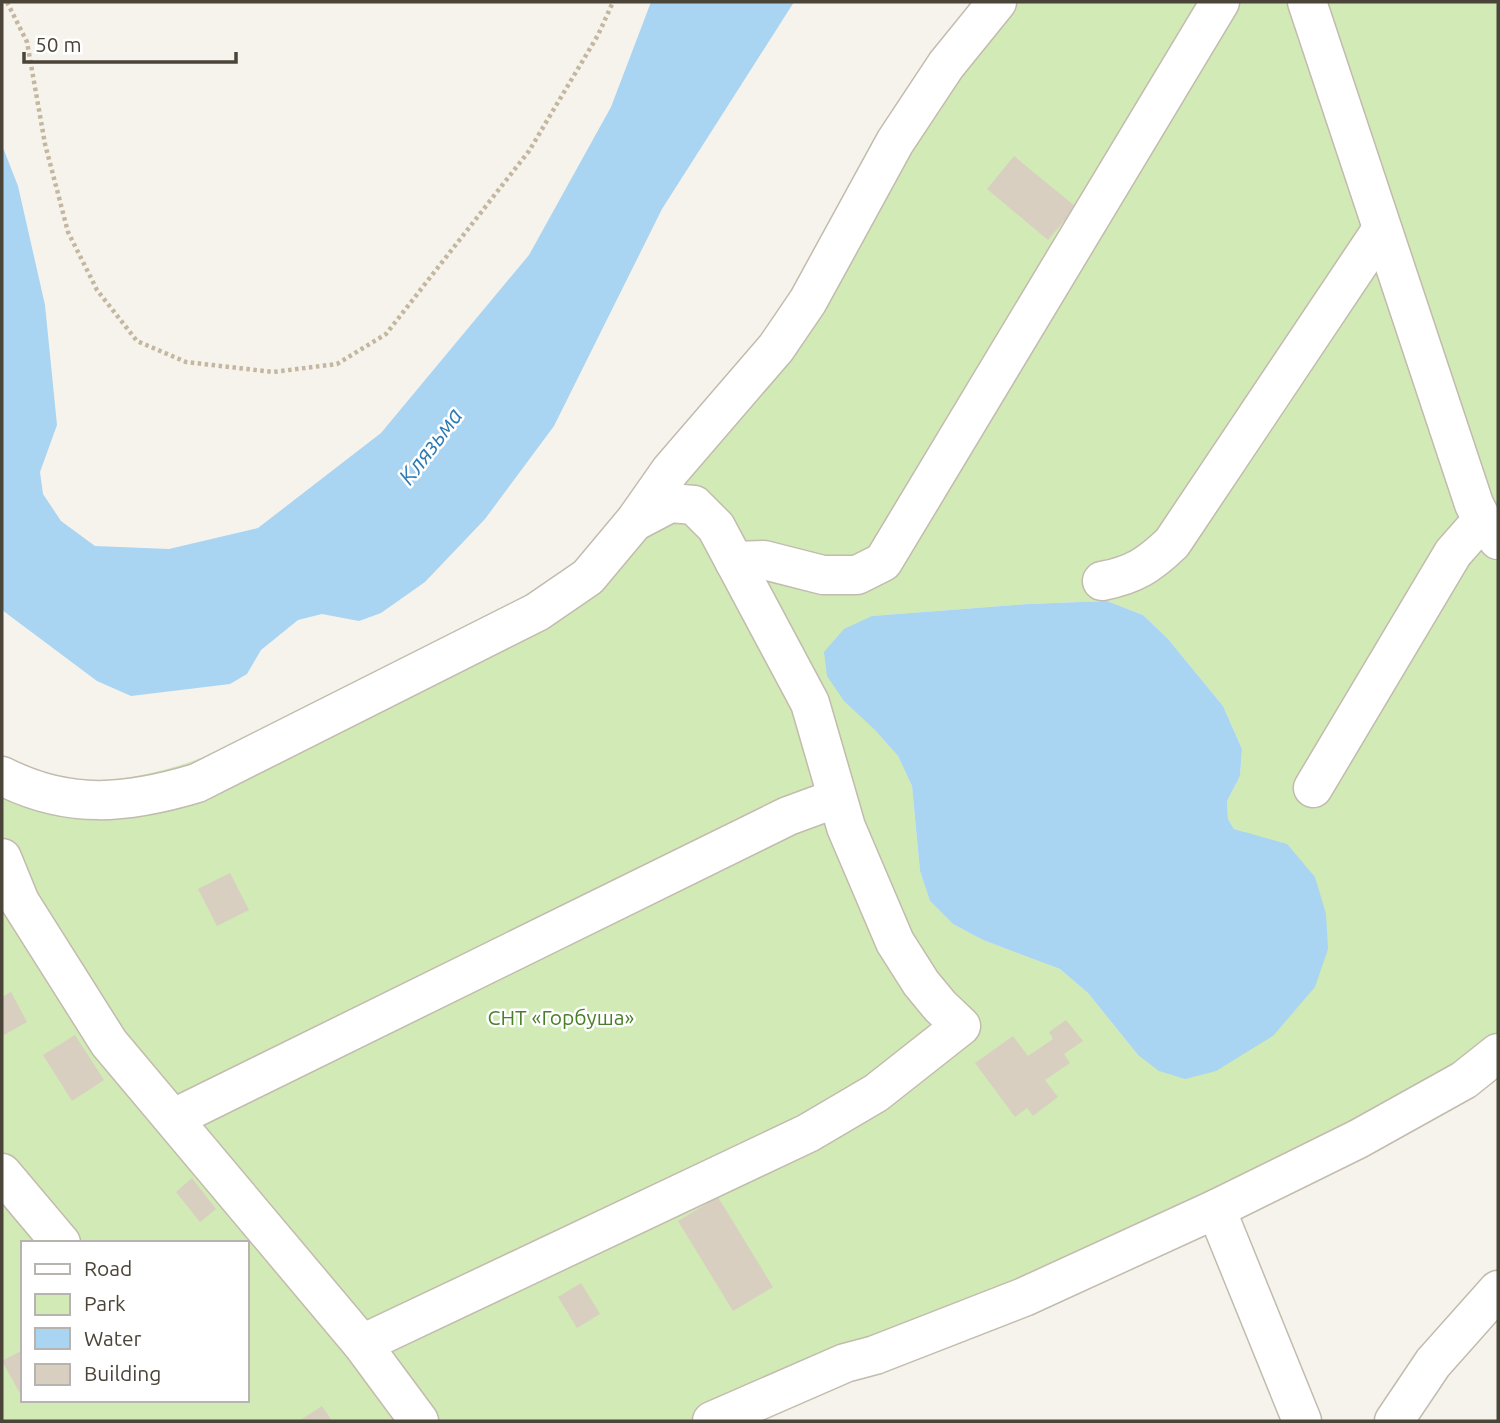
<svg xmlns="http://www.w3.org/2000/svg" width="1500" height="1423" viewBox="0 0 1500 1423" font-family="Ubuntu,sans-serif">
  <rect width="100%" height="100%" fill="#f6f3ec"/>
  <path fill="#d2eab5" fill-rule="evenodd" d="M977,2h521v1068l-765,351h-731v-663c25,11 48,22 75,23 102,3 211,-60 299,-106 63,-33 126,-65 188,-98l31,-34 193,-240zM1107,601l36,14 25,24 55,67 19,43 -2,27 -13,25 1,18 6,10 11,3 -107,223 -50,-62 -28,-24 -77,-29 -30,-16 -23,-23 -10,-30 -8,-85 -14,-30 -24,-27 -2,-113 156,-12zM23,1243h224v157h-224z"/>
  <g fill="#a9d4f2">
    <polygon points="651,2 794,2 662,209 554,426 485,519 425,582 381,613 359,621 322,614 298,620 261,650 247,674 230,684 131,696 97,681 2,610 2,145 18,186 45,305 57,425 40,472 43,494 61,521 95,546 169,549 258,528 381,433 529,255 611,107"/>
    <polygon points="1107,601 1143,615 1168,639 1223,706 1242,749 1240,776 1227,801 1228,819 1234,829 1287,844 1315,877 1326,914 1328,949 1315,987 1273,1036 1216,1071 1185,1079 1159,1071 1138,1055 1088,993 1060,969 983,940 953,924 930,901 920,871 912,786 898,756 874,729 844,701 827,676 824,652 844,629 872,616 1028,604"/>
  </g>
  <g fill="#d8cfc1">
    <polygon points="1014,156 1076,207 1048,240 987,189"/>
    <polygon points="230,873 249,910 217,926 198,889"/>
    <polygon points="11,992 27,1022 2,1036 2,997"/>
    <polygon points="1066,1020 1083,1041 1064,1054 1070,1063 1045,1080 1058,1097 1033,1116 1027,1108 1015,1117 975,1063 1013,1036 1028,1056 1053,1039 1049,1032"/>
    <polygon points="75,1035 104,1080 72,1101 43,1055"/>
    <polygon points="192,1178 216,1209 200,1222 176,1192"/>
    <polygon points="718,1197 773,1287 733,1311 678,1221"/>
    <polygon points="581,1283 600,1314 577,1328 558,1297"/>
    <polygon points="23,1350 23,1399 2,1361"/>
    <polygon points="322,1406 332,1421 299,1421"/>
  </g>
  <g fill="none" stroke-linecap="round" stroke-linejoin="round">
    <defs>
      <g id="minor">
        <polyline points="1307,2 1474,504 1482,520 1498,540"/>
        <polyline points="637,518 670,471 776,348 808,301 895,142 946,65 997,2"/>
        <polyline points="734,561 764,560 823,575 857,575 883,562 1220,2"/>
        <path d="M1102,581c32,-6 47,-16 70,-38l210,-314"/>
        <path d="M2,776c67,34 125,28 195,7l340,-171 51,-35 46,-55 36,-19 24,2 22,22 94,176 36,124 49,115 26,41 19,23 21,20 -85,67 -68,40 -446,211"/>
        <polyline points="1313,788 1453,553 1482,520"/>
        <polyline points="2,858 20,902 109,1043 362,1344 419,1421"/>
        <polyline points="174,1118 788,816 837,798"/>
        <polyline points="2,1173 61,1243"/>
        <polyline points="1216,1209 1302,1421"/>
        <polyline points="712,1421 845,1363 875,1355 1024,1297 1216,1209 1358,1139 1464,1080 1498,1053"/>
        <polyline points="1394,1421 1433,1363 1498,1290"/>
      </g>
    </defs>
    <use href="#minor" stroke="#c2bbae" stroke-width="41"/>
    <polyline stroke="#c4b79f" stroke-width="4.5" stroke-dasharray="3.5 3.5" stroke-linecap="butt" points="7,2 27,42 45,144 68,232 97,290 137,341 186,362 273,372 337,364 386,334 529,151 598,35 613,2"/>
    <use href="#minor" stroke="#fff" stroke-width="38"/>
  </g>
  <g text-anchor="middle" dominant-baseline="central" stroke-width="5" stroke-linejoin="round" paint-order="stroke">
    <g font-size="21" fill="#4a7f2a" stroke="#fff">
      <text x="561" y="1017">СНТ «Горбуша»</text>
    </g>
    <g font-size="23" font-style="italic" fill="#2e7ab2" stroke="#fff">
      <text transform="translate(430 446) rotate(-53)">Клязьма</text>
    </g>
  </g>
  <rect width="1500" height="1423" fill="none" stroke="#4b4439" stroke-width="7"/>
  <rect x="21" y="1241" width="228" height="161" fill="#ffffff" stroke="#b7b4b0" stroke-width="2"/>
  <rect x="35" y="1264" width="35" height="10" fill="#ffffff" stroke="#b7b4b0" stroke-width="2"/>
  <text x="84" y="1276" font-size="21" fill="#4b4439">Road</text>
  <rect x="35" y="1294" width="35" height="21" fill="#d2eab5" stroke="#b7b4b0" stroke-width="2"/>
  <text x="84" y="1311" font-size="21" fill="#4b4439">Park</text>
  <rect x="35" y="1328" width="35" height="21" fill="#a9d4f2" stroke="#b7b4b0" stroke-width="2"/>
  <text x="84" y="1346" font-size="21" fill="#4b4439">Water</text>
  <rect x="35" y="1364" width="35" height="21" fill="#d8cfc1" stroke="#b7b4b0" stroke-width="2"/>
  <text x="84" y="1381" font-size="21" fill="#4b4439">Building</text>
  <path d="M24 52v10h212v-10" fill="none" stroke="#4b4439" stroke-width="3.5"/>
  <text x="35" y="52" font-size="21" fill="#4b4439" stroke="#ffffff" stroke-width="5" paint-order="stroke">50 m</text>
</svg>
